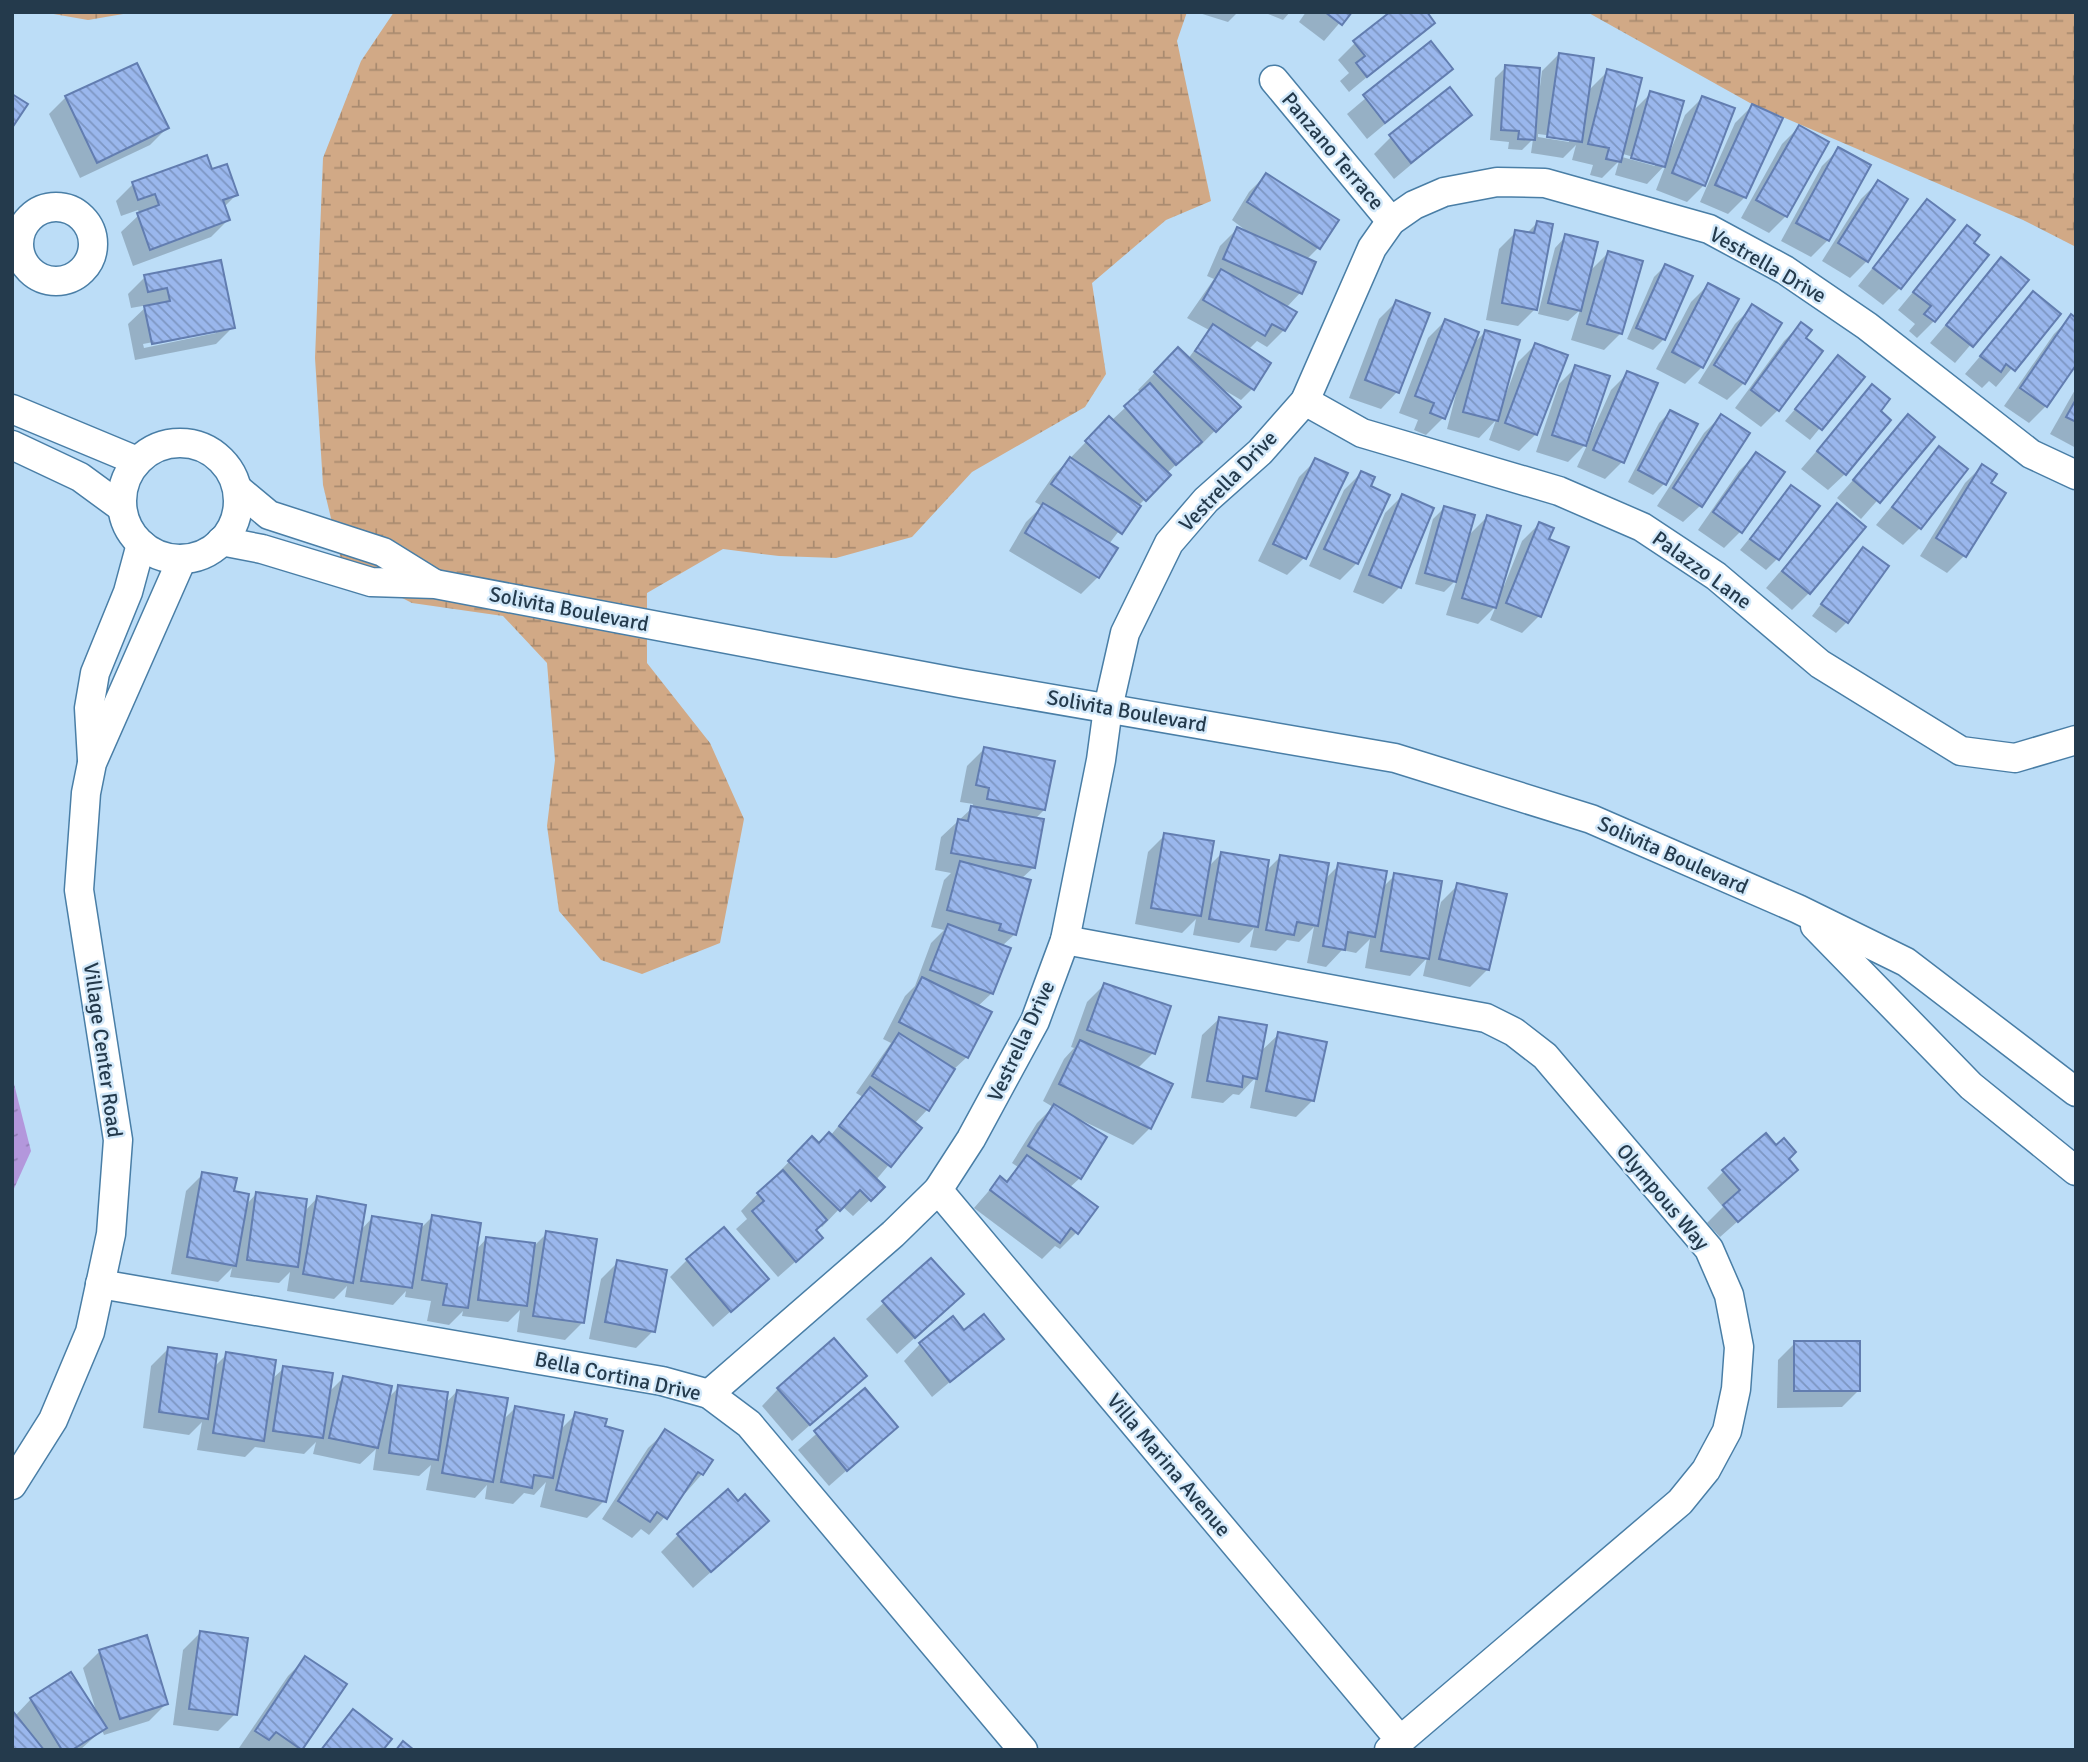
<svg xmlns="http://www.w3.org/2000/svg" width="2088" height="1762" viewBox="0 0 2088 1762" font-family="Signika,sans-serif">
  <defs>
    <pattern id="wetland-marsh" width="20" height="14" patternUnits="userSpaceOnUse" patternTransform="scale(1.75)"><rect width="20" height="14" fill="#d1a986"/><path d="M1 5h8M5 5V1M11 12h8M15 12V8" fill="none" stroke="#a98b70"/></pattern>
    <pattern id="water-ripples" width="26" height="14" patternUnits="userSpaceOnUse" patternTransform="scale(1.75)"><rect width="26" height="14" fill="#b397dc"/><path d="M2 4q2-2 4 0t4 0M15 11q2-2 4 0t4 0" fill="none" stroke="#917cb5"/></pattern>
    <pattern id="building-back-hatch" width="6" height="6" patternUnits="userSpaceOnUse" patternTransform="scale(1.75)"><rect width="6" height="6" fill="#9ab7ed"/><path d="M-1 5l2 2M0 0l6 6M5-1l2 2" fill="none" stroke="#7d96c2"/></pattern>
  </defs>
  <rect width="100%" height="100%" fill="#bcddf7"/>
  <g fill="url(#wetland-marsh)">
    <polygon points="42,12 135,12 88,20"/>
    <polygon points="394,12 1187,12 1177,41 1211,201 1166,220 1092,283 1106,374 1085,407 972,472 912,537 836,558 779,556 723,549 647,593 647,663 710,743 744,819 720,943 642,974 601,960 559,911 547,826 555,760 547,663 503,616 412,603 343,568 323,485 315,358 323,158 361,61"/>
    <polygon points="1587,12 2076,12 2076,247 2023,220 1750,103"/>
  </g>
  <polygon fill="url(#water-ripples)" points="12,1076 31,1151 12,1193"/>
  <g fill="#0003" fill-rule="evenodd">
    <polygon points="1196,12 1238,12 1228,22"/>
    <polygon points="1263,12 1290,12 1283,20"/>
    <polygon points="1306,12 1349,12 1324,41 1299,22"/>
    <polygon points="1433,22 1349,92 1340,81 1349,73 1338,60 1355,43"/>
    <polygon points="1431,43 1451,69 1367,139 1347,114"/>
    <path d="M1559,54l29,37 20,-20 23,42 20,-20 19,59 15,-37 17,-17 2,87 -17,17 -31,-12 10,-26 -19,20 -32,-9 4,-14 -17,17 -12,-3 3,-10 -21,-5 4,-15 -13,13 -32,-5 2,-14 -11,11 -14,-1 1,-7 -19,-2 5,-62 11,-11 33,27 3,-23zM1538,134l31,4v4l-31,-5zM1623,154l32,9v3l-33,-9z"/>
    <polygon points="137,65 167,128 150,145 80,178 49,114 66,97"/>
    <polygon points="1752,106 1745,197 1728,214 1700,202 1735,123"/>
    <polygon points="1470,115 1394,179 1374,154 1391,137"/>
    <polygon points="1799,127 1786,216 1769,233 1741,218 1782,144"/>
    <polygon points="1839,149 1828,240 1811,257 1781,241 1822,166"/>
    <polygon points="206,158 211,172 236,195 224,207 228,220 211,237 133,266 121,232 140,214 138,210 121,216 116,201 133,184"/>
    <polygon points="1266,175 1318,248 1306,260 1300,293 1286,308 1284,330 1267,347 1257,341 1248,350 1252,389 1241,400 1214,384 1238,407 1198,448 1196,446 1167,473 1169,475 1138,506 1109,544 1098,577 1081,594 1009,551 1026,522 1042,506 1035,502 1053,476 1109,418 1112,420 1141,393 1138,390 1178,349 1188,359 1209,330 1187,318 1214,279 1207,276 1220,246 1237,229 1253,236 1232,220 1249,192"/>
    <polygon points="1878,182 1867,261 1850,278 1822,261 1861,199"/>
    <polygon points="1927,201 1900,288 1883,305 1858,286"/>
    <polygon points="1537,223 1535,309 1518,326 1486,320 1499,249 1516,232 1527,233"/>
    <polygon points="1967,227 1934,321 1917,338 1909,331 1915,324 1898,310"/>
    <polygon points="1566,236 1589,272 1608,253 1621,333 1604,350 1571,340 1580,310 1568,321 1538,314 1555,248"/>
    <polygon points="2001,260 2026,280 1955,363 1930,343"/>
    <path d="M220,262l13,65 -17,17 -81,16 -7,-36 20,-19 -17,3 -3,-14 17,-17zM216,330v3l-72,15 -1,-4z"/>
    <polygon points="1665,266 1664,339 1653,350 1627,339 1654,277"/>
    <polygon points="1708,285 1702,367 1685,384 1656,369 1691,302"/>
    <polygon points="2033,294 2058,314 1996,387 1989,381 1982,388 1965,374"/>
    <polygon points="1396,302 1397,392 1381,409 1349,398 1379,319"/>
    <polygon points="1752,307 1744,383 1727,400 1698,383 1735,324"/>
    <polygon points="2071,317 2046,406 2029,423 2004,406 2054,334"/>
    <polygon points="1445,321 1471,346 1485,332 1505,397 1518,362 1535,345 1536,434 1519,451 1489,440 1496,420 1479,438 1447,429 1458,386 1456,385 1443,418 1426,435 1414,430 1418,420 1399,413 1428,338"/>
    <polygon points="1801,324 1804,338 1778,410 1761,427 1735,408 1784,341"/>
    <polygon points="1838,358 1862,377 1810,440 1785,421"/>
    <polygon points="1576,367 1589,439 1611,390 1628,373 1622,462 1605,479 1577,467 1589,441 1568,462 1536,452 1559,384"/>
    <polygon points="1872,387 1878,411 1845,474 1828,490 1801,469"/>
    <polygon points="2076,388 2076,448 2050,434"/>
    <polygon points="1670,412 1664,484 1653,495 1628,482 1659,423"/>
    <polygon points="1721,416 1700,506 1683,522 1657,506 1704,433"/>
    <polygon points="1909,417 1933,437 1861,519 1837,498"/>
    <polygon points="1939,449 1920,528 1903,545 1876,525"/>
    <polygon points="1756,454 1741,531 1724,548 1698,530 1739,471"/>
    <polygon points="1316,460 1346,474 1304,558 1287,575 1258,561 1299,477"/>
    <polygon points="1982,466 1988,484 1964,556 1947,573 1920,556 1965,483"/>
    <polygon points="1361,473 1369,487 1357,563 1340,580 1309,566 1344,490"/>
    <polygon points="1791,487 1777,559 1766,570 1740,550"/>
    <polygon points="1402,496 1400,587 1383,604 1353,592 1385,513"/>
    <polygon points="1837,506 1809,593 1792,610 1766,588"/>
    <polygon points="1444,508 1467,537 1487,517 1504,586 1522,541 1539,524 1547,540 1539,616 1522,633 1490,620 1496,606 1478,624 1446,615 1457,579 1444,592 1415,584 1433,519"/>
    <polygon points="1863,549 1847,622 1836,633 1812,616"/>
    <polygon points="984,749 1044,810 1035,819 1034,867 1021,879 1015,934 1002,946 992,993 977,1007 967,1057 951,1072 927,1110 914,1124 919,1129 876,1180 883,1187 853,1216 842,1206 822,1227 820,1225 803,1255 778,1277 736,1229 747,1219 741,1211 812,1138 819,1145 830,1136 863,1097 856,1093 891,1043 883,1039 905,996 915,986 931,943 944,930 931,927 944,880 951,873 935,870 941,837 972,808 973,804 960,802 967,766"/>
    <polygon points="1165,835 1207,868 1221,854 1266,871 1280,857 1324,880 1339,865 1382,888 1395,875 1438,913 1441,902 1458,885 1487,970 1470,987 1423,976 1427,958 1410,976 1365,968 1370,939 1356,953 1342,950 1326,967 1307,963 1314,927 1299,942 1287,940 1276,951 1250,947 1254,928 1239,943 1193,935 1196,919 1182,933 1135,924 1148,852"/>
    <polygon points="1104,985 1153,1053 1137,1069 1150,1128 1133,1145 1081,1120 1080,1178 1069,1188 1077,1232 1060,1249 1055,1246 1042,1259 974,1208 1000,1178 1005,1182 1018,1167 1012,1163 1037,1123 1053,1107 1043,1101 1064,1059 1074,1048 1071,1047 1087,1002"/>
    <polygon points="1220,1018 1260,1052 1279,1034 1313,1100 1296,1117 1250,1108 1256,1077 1239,1095 1233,1094 1223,1103 1191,1098 1202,1035"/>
    <polygon points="1787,1159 1796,1170 1720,1237 1707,1223 1723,1207 1707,1188 1724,1171"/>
    <polygon points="203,1174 246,1205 256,1194 304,1212 317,1198 360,1231 372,1218 419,1230 432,1217 475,1251 487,1238 535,1245 547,1233 582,1323 565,1340 517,1332 520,1310 508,1322 462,1316 463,1311 449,1325 427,1321 431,1301 405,1297 406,1291 393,1305 345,1297 347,1286 334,1299 287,1291 290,1272 279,1283 230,1277 232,1268 218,1282 171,1274 186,1191"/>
    <polygon points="687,1260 767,1279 713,1327 670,1277"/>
    <polygon points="931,1260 944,1311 897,1354 866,1319"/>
    <polygon points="618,1262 653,1331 636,1348 589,1339 601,1279"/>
    <polygon points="964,1332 1002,1338 932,1397 904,1361 920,1344"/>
    <polygon points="1795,1343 1859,1390 1842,1407 1777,1408 1778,1360"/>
    <polygon points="168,1349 213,1368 227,1354 271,1380 284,1368 328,1393 344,1377 388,1398 399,1387 444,1405 457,1391 502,1421 515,1408 560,1430 576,1414 604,1501 587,1518 540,1507 546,1482 534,1495 524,1493 513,1504 485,1499 487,1485 475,1498 426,1490 431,1465 419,1476 373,1470 376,1449 360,1464 313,1454 316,1442 304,1454 255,1447 245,1457 197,1450 202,1422 189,1435 143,1428 151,1366"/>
    <polygon points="865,1376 792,1441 762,1406 778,1389"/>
    <polygon points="865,1391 896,1427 829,1486 798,1450"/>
    <polygon points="665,1432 702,1474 649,1535 641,1529 632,1538 602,1519 648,1448"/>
    <polygon points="678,1535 749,1538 693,1588 661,1552"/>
    <polygon points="200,1633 235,1714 218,1731 173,1725 183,1650"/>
    <polygon points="100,1651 166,1704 149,1721 104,1735 102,1730 80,1750 12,1750 15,1716 31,1699 97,1714 83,1668"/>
    <polygon points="305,1659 301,1749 239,1748 288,1676"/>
    <polygon points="353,1712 381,1750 320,1750 337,1728"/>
  </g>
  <g fill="url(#building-back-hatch)" stroke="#627db0" stroke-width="2">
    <polygon points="1325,12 1352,12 1342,25"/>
    <polygon points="1390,12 1427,12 1435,23 1367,77 1356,63 1365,56 1353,41"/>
    <polygon points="1431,41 1453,69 1385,123 1363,95"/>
    <polygon points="1559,53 1594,58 1582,142 1547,137"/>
    <polygon points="137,63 169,128 97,163 65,96"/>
    <polygon points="1505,65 1540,68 1535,140 1518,139 1519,131 1501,130"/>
    <polygon points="1607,69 1642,78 1621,162 1606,159 1609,148 1588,144"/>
    <polygon points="1450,87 1472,115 1411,163 1389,135"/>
    <polygon points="1650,91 1684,101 1665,167 1631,158"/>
    <polygon points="12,94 28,104 12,128"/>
    <polygon points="1702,96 1735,108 1705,186 1672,173"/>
    <polygon points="1752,104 1783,118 1746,198 1715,185"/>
    <polygon points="1799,125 1829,142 1787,217 1756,200"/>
    <polygon points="1838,147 1871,165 1829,241 1796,223"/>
    <polygon points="207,155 212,169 227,164 238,195 223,200 230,220 150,250 137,213 159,205 155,194 138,200 132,182"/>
    <polygon points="1266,173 1339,220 1320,249 1247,202"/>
    <polygon points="1878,180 1908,199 1868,262 1838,243"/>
    <polygon points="1927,199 1955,220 1901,289 1873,268"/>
    <polygon points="1537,221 1553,224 1537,310 1502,303 1515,230 1534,233"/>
    <polygon points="1967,225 1980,235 1974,243 1989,255 1935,322 1924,314 1931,306 1913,292"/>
    <polygon points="1237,227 1316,262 1302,294 1223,259"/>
    <polygon points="1565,234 1598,242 1581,311 1548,303"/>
    <polygon points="1608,251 1643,261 1622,334 1587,324"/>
    <polygon points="2001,257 2029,280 1973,347 1946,325"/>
    <polygon points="221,260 235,328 152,344 144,306 170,301 167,288 148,292 144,275"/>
    <polygon points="1665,264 1693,276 1665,340 1636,328"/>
    <polygon points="1221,269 1297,312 1285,331 1272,324 1265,336 1203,300"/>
    <polygon points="1708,283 1739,299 1703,368 1672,352"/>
    <polygon points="2033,291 2061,314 2015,371 2006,364 2001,372 1980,356"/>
    <polygon points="1396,300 1430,313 1399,393 1365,380"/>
    <polygon points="1752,304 1782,323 1745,384 1714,365"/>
    <polygon points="2071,314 2076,318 2076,365 2047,407 2020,388"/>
    <polygon points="1445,319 1479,332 1445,419 1430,413 1434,403 1415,396"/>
    <polygon points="1801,322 1812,330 1806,338 1823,351 1779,411 1751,390"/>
    <polygon points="1213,324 1271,363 1254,390 1195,351"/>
    <polygon points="1485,330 1520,340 1498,421 1463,412"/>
    <polygon points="1535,343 1568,355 1537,435 1505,423"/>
    <polygon points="1178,347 1241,407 1216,432 1154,372"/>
    <polygon points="1838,355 1865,377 1822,430 1795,409"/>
    <polygon points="1575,365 1610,376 1586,446 1552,435"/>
    <polygon points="1627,371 1658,383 1624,463 1593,450"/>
    <polygon points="1150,383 1202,442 1176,465 1124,406"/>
    <polygon points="1872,384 1890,399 1881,411 1891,420 1846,475 1817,451"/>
    <polygon points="2076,399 2076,422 2066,417"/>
    <polygon points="1670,410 1698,424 1666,485 1638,470"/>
    <polygon points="1721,414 1750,433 1702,507 1673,488"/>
    <polygon points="1908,414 1935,437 1880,503 1853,480"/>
    <polygon points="1109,416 1171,475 1146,501 1085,441"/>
    <polygon points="1939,446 1968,469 1921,529 1892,507"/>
    <polygon points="1756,452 1785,472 1742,533 1713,512"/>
    <polygon points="1070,457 1141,506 1122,534 1051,484"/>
    <polygon points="1315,458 1348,473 1306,559 1273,544"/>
    <polygon points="1982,464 1997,474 1991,483 2006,493 1966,557 1936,538"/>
    <polygon points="1361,471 1375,477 1371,486 1390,495 1358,564 1324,549"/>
    <polygon points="1791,485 1820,506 1779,560 1750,539"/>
    <polygon points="1402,494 1434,508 1401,588 1369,575"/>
    <polygon points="1043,503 1118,548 1099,578 1025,533"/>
    <polygon points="1837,503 1866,527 1810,594 1782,571"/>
    <polygon points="1444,506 1475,515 1456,582 1425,573"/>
    <polygon points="1487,515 1521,526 1496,608 1462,598"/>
    <polygon points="1539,522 1554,528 1549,539 1569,547 1541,617 1506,603"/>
    <polygon points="1863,547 1889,566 1848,623 1821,604"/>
    <polygon points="984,747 1055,761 1045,810 987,799 989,788 976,785"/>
    <polygon points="971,806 1044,819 1035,868 951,853 958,819 968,821"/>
    <polygon points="1164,833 1214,841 1201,916 1151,908"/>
    <polygon points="1221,852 1269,860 1258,927 1209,919"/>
    <polygon points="1280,855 1329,863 1318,926 1297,922 1294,935 1266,930"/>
    <polygon points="960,861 1031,880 1016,935 999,930 1001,924 947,910"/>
    <polygon points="1338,863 1387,871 1375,937 1348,932 1345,950 1323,946"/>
    <polygon points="1394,873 1442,881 1429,959 1381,951"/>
    <polygon points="1457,883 1507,894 1489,970 1439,959"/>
    <polygon points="948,924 1011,948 993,994 930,970"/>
    <polygon points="922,977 992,1012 968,1058 899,1022"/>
    <polygon points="1104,983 1171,1006 1155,1054 1087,1030"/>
    <polygon points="1219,1017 1267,1025 1257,1079 1243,1076 1242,1087 1207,1081"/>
    <polygon points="1278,1032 1327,1042 1314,1101 1266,1091"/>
    <polygon points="899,1033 955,1069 929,1111 872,1076"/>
    <polygon points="1080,1040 1173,1084 1151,1129 1059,1084"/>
    <polygon points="870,1087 922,1128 891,1167 839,1126"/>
    <polygon points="1054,1104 1107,1137 1081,1179 1028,1146"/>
    <polygon points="829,1132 885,1187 871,1201 860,1190 840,1211 788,1161 812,1136 819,1143"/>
    <polygon points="1766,1133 1776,1145 1784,1138 1796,1152 1789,1159 1798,1170 1738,1222 1723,1205 1740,1190 1722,1170"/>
    <polygon points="1027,1155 1098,1207 1078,1234 1071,1228 1060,1243 990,1190 1000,1176 1007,1182"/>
    <polygon points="783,1170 827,1220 816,1230 823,1238 796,1262 752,1211 764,1201 757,1193"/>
    <polygon points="202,1172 237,1178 234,1191 249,1194 236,1266 187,1257"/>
    <polygon points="256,1192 307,1199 298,1267 247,1260"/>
    <polygon points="317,1196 366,1205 353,1283 303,1274"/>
    <polygon points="432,1215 481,1223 468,1308 443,1305 447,1284 422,1280"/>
    <polygon points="372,1216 422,1224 412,1288 361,1281"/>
    <polygon points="724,1227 769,1279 731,1312 686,1259"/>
    <polygon points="546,1231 597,1239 584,1323 533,1316"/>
    <polygon points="486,1237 535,1243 527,1306 478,1300"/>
    <polygon points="931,1258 964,1294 915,1338 882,1301"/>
    <polygon points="617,1260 667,1270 655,1332 605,1322"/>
    <polygon points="984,1314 1004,1339 950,1382 919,1343 953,1316 964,1330"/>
    <polygon points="834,1338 867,1376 810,1425 777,1388"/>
    <rect x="1794" y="1341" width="66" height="50"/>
    <polygon points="168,1347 217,1354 208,1419 159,1412"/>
    <polygon points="226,1352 276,1360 264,1441 213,1433"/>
    <polygon points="283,1366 333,1373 323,1438 273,1431"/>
    <polygon points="343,1376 392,1386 378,1448 329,1438"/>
    <polygon points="398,1385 448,1392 438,1460 389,1453"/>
    <polygon points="865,1388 898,1427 847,1471 814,1431"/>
    <polygon points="457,1390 508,1398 493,1482 442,1473"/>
    <polygon points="515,1406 564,1415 553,1478 534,1475 532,1488 501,1482"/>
    <polygon points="575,1412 607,1419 605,1426 623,1431 606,1502 556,1490"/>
    <polygon points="665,1429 713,1460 703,1475 698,1472 667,1519 657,1512 650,1522 618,1501"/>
    <polygon points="728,1489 738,1501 745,1494 769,1521 711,1572 677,1534"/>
    <polygon points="200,1631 248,1638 237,1715 189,1709"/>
    <polygon points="147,1635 168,1704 120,1719 99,1650"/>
    <polygon points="305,1656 347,1684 302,1750 276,1732 269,1740 255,1731"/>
    <polygon points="71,1672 107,1728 72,1750 62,1750 30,1698"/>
    <polygon points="353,1709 392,1739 383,1750 321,1750"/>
    <polygon points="12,1710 44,1750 12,1750"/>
    <polygon points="403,1741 414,1750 396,1750"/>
  </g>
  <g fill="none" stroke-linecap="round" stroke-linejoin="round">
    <defs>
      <g id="street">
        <polyline points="1274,80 1391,221"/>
        <circle cx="56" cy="244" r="37"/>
        <polyline points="1305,401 1362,433 1559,491 1642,527 1716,576 1820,664 1961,751 2015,758 2076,740"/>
        <polyline points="12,409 137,461"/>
        <circle cx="180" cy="501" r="58"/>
        <polyline points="12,445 80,477 121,507"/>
        <polyline points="239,490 269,515 383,552 433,583"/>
        <polyline points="221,541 262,549 371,582 435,584 960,683 1395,758 1591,819 1798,909 1906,962 2076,1092"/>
        <polyline points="92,760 89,708 95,673 128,592 141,544"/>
        <polyline points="1815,926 1971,1086 2076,1171"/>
        <polyline points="1065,940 1486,1018 1514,1032 1545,1056 1709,1249 1729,1295 1739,1347 1736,1389 1727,1431 1706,1470 1680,1502 1389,1750"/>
        <polyline points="938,1190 1400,1740"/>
        <polyline points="100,1284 662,1381 709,1394 749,1424 1023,1750"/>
        <polyline points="709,1394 893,1234 938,1190 971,1139 1035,1021 1065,940 1101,760 1108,708 1125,633 1169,543 1206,500 1260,452 1305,401 1372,248 1391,221 1414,205 1444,192 1497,182 1545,183 1709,229 1785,270 1867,326 2031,454 2076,475"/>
        <polyline points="12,1485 53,1420 90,1332 111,1234 118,1140 79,890 86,793 92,763 182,559"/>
      </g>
    </defs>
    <use href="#street" stroke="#497ea6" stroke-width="31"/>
    <use href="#street" stroke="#fff" stroke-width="28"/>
  </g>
  <g text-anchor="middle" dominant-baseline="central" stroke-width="5" stroke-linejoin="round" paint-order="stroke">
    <g font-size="21" fill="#243a4c" stroke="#d3e9fa">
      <text transform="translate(1333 151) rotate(50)">Panzano Terrace</text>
      <text transform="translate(1768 265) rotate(30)">Vestrella Drive</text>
      <text transform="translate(1228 481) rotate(-46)">Vestrella Drive</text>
      <text transform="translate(1702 570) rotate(36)">Palazzo Lane</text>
      <text transform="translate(569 609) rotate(11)">Solivita Boulevard</text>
      <text transform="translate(1127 711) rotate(10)">Solivita Boulevard</text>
      <text transform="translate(1673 855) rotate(24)">Solivita Boulevard</text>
      <text transform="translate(1021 1041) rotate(-65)">Vestrella Drive</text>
      <text transform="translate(103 1050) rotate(82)">Village Center Road</text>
      <text transform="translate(1663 1197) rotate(50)">Olympous Way</text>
      <text transform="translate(618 1376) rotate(12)">Bella Cortina Drive</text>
      <text transform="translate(1169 1465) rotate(50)">Villa Marina Avenue</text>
    </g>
  </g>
  <rect width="2088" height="1762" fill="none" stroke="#243a4c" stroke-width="28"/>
</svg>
